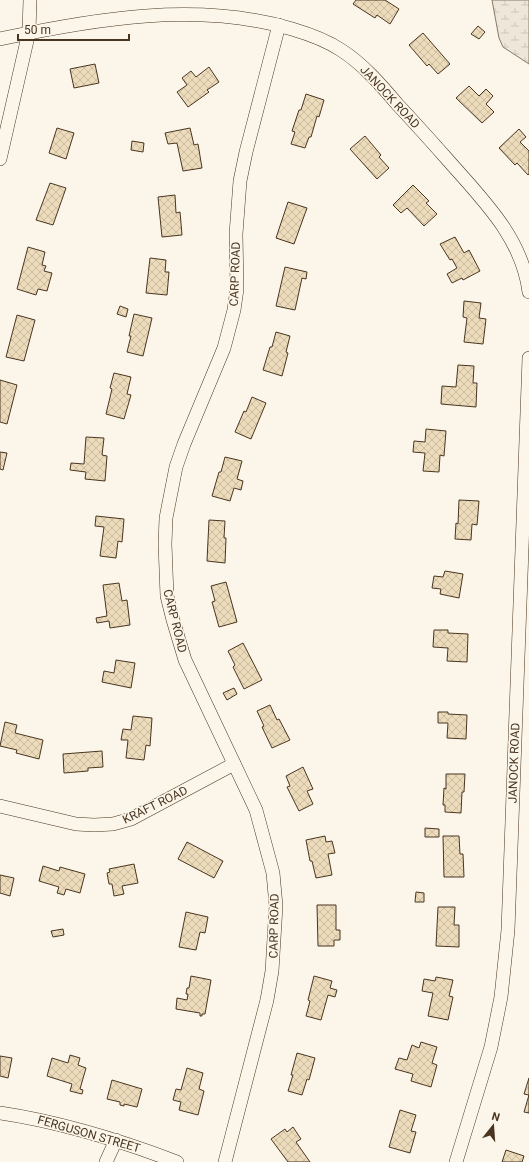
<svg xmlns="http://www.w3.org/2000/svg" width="529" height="1162" viewBox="0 0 529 1162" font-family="Roboto,sans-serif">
  <defs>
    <pattern id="wetland-marsh" width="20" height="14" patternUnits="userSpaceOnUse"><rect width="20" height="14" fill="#ede6d9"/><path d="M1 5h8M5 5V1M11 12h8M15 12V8" fill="none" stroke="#cdc6ba"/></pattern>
    <pattern id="building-cross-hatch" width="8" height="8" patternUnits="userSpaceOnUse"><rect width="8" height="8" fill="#ecdcbc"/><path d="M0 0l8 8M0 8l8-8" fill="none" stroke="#ccbda1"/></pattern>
  </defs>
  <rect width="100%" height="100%" fill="#fbf6e9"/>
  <polygon fill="url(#wetland-marsh)" stroke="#887966" points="492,0 529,0 529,64 503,47 499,38"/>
  <g fill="url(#building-cross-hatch)" stroke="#4a3520">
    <polygon points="356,0 385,0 399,9 390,24 377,15 375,18 353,4"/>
    <polygon points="478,26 485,32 479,39 471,34"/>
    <polygon points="423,33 450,64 438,74 429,64 427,66 409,45"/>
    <polygon points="95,64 99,83 74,88 70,69"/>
    <polygon points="209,67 219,82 207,90 209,92 188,107 177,92 187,85 182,78 191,71 196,77"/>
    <polygon points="469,86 479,96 486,89 493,96 486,104 494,112 482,123 456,98"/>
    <polygon points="306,94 324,100 319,117 317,116 311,137 309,137 305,148 291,144 295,132 292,131 299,110 301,110"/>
    <polygon points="57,128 74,133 66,159 49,153"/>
    <polygon points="190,128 194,145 198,144 202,168 183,171 177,143 168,144 165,133"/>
    <polygon points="519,129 526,137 520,142 529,151 529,174 528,175 517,163 515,165 499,148"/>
    <polygon points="365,136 381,155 379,157 389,168 377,179 350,149"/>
    <polygon points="132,141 144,143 143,152 131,150"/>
    <polygon points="50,183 66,188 53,225 36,220"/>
    <polygon points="413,185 429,201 426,203 437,214 424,226 407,208 401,213 393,205"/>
    <polygon points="175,195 176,213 180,212 182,235 162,237 158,197"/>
    <polygon points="288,202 307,208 294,244 276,238"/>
    <polygon points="455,237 464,253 469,250 480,271 463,280 462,278 452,283 447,274 457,268 452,259 450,260 440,244"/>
    <polygon points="28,247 45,252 42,265 46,266 44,271 52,273 47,291 38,289 36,295 17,289"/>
    <polygon points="150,258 166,260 165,272 169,272 167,295 146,293"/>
    <polygon points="285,267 307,272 306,279 302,278 295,310 276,306"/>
    <polygon points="464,301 481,303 479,318 486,319 483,344 464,342 467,318 463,317"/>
    <polygon points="120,306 128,309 126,317 117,314"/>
    <polygon points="134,314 152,318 143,356 127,352 131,336 129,336"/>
    <polygon points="17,315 35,320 24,361 6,357"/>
    <polygon points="276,332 290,336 286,352 288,353 282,376 263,370 270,347 272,347"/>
    <polygon points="458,365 474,366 473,383 477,383 476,407 441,404 442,386 456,387"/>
    <polygon points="114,373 131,377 127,394 131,395 124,419 106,414 112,389 110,388"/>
    <polygon points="0,380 17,385 7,424 0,422"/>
    <polygon points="252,397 266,403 251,439 235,432 244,411 246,412"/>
    <polygon points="426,429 446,431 444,456 440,455 439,472 423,471 425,453 413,452 414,441 425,442"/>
    <polygon points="86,437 104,438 102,455 107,456 105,481 85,479 86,472 70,470 71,463 84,464"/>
    <polygon points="0,452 7,453 3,470 0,469"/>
    <polygon points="225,457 242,461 237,479 243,481 241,490 234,488 230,501 212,496 219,472 221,472"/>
    <polygon points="459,500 479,501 477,525 472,524 471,540 455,539 456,523 458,524"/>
    <polygon points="96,516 124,519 122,542 118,541 116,558 100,556 104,527 95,526"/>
    <polygon points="209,520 225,521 224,538 226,538 225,563 207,561"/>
    <polygon points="445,571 463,574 459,598 440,594 441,589 432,588 434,576 443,577"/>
    <polygon points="226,582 237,622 219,627 212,602 215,601 211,586"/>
    <polygon points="119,583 122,601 127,600 130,625 110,628 109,621 97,623 96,618 107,616 103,585"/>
    <polygon points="434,630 448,630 448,633 468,634 467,662 447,661 448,648 433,647"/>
    <polygon points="243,643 262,680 244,689 233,667 235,665 228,651"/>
    <polygon points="116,660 135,663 131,688 102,682 104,671 114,673"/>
    <polygon points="234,688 237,694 227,700 223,693"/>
    <polygon points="270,705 277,720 279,719 290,740 272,748 262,727 264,726 257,711"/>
    <polygon points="438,712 448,712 448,714 467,715 466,739 447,738 448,723 438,723"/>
    <polygon points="133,716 152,718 150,746 146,745 144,760 126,758 128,740 121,740 123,729 131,730"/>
    <polygon points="5,722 17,725 15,733 43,740 39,759 16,753 17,750 0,746"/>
    <polygon points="102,751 103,767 88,768 88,771 64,773 63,754"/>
    <polygon points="303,767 313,789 307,791 313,804 299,811 287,787 290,786 286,776"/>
    <polygon points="446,774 465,774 464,792 462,792 461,813 445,812 445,805 443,805 444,788 446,789"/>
    <polygon points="425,828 439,829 439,837 425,837"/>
    <polygon points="325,836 326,842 332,841 335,853 328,854 332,875 316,878 312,861 310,861 306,840"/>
    <polygon points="443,836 459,836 460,854 463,854 464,877 444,877"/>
    <polygon points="187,842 223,861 214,878 178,859"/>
    <polygon points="134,864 138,883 122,886 124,894 114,896 112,884 109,884 107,873 110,872 109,869"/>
    <polygon points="43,866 59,871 60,867 85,874 80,893 66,889 64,895 57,893 59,887 39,881"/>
    <polygon points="0,875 14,878 10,896 0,893"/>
    <polygon points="416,892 424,893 424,902 415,902"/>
    <polygon points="317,905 336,905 336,930 340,930 340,940 334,940 334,946 318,946"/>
    <polygon points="438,907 455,907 454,925 459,925 459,947 436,946"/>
    <polygon points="186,912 208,917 205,933 200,932 196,950 179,947"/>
    <polygon points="63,929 64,935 53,937 51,931"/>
    <polygon points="191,976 211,980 205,1014 202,1014 202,1016 200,1016 200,1013 176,1009 177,998 187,1000 188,994 186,994 187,988 189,988"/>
    <polygon points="314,976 332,981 330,988 337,990 335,997 328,995 321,1020 306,1016 310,1001 308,1000"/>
    <polygon points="436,977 453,980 449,996 453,997 448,1020 428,1016 433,993 422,991 424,979 435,981"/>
    <polygon points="421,1042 437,1047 432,1063 437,1065 431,1087 411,1081 413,1074 395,1069 399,1058 407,1060 412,1045 419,1048"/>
    <polygon points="297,1053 315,1058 309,1080 307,1079 302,1095 288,1091 293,1075 291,1075"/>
    <polygon points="70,1055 80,1058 78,1065 86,1068 80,1089 83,1090 82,1094 70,1091 72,1084 47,1076 52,1058 68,1063"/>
    <polygon points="0,1056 12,1058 8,1078 0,1076"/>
    <polygon points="187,1068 203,1073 199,1089 204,1091 198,1115 179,1110 181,1102 173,1100 176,1089 181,1090"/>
    <polygon points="529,1078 529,1113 524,1112 529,1095 524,1094"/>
    <polygon points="112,1080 142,1089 137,1107 124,1104 124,1106 120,1105 120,1102 107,1099"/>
    <polygon points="400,1110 416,1115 411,1131 416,1132 410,1153 389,1147"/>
    <polygon points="293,1127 301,1139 296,1142 310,1162 288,1162 271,1139 285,1129 287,1132"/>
    <polygon points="506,1150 524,1156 522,1162 502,1162"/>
  </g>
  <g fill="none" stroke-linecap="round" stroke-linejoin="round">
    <defs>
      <g id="minor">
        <path d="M0,39c94,-20 198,-38 292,-10 17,5 34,11 49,21 22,14 40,35 57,55 17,18 33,36 49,54 35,40 75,78 82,133"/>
        <polyline points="0,159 29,32 30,0"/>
        <polyline points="0,806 76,824 94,825 113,824 131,819 234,764"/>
        <path d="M0,1113c61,9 119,27 177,49"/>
        <polyline points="106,1162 116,1140"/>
        <polyline points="225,1162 267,1000 272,971 276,906 273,873 256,810 185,660 173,620 167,596 165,544 166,518 176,467 184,444 224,348 234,310 237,289 236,234 240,181 246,152 279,25"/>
        <polyline points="456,1162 491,1047 501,997 508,930 529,358"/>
      </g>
    </defs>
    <use href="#minor" stroke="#4a3520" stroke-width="14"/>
    <use href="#minor" stroke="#fbf6e9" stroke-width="13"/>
  </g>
  <g text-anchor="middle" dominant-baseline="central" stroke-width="3" stroke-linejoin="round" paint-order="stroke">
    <g font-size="12" fill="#4a3520" stroke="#fbf6e9">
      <text transform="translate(390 97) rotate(47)">JANOCK ROAD</text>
      <text transform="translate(235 274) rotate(-88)">CARP ROAD</text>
      <text transform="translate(175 621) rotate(76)">CARP ROAD</text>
      <text transform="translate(514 763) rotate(-88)">JANOCK ROAD</text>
      <text transform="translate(155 805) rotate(-26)">KRAFT ROAD</text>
      <text transform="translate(274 926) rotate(-89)">CARP ROAD</text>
      <text transform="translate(89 1134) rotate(16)">FERGUSON STREET</text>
    </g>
  </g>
  <g transform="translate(493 1126) rotate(17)" stroke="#fbf6e9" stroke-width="3" paint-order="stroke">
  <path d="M0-3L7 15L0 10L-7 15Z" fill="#4a3520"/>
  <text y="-6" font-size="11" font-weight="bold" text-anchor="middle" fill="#4a3520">N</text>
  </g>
  <path d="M18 34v6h111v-6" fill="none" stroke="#4a3520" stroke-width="2"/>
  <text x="24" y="34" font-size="12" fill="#4a3520" stroke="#fbf6e9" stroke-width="3" paint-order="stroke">50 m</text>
</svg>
